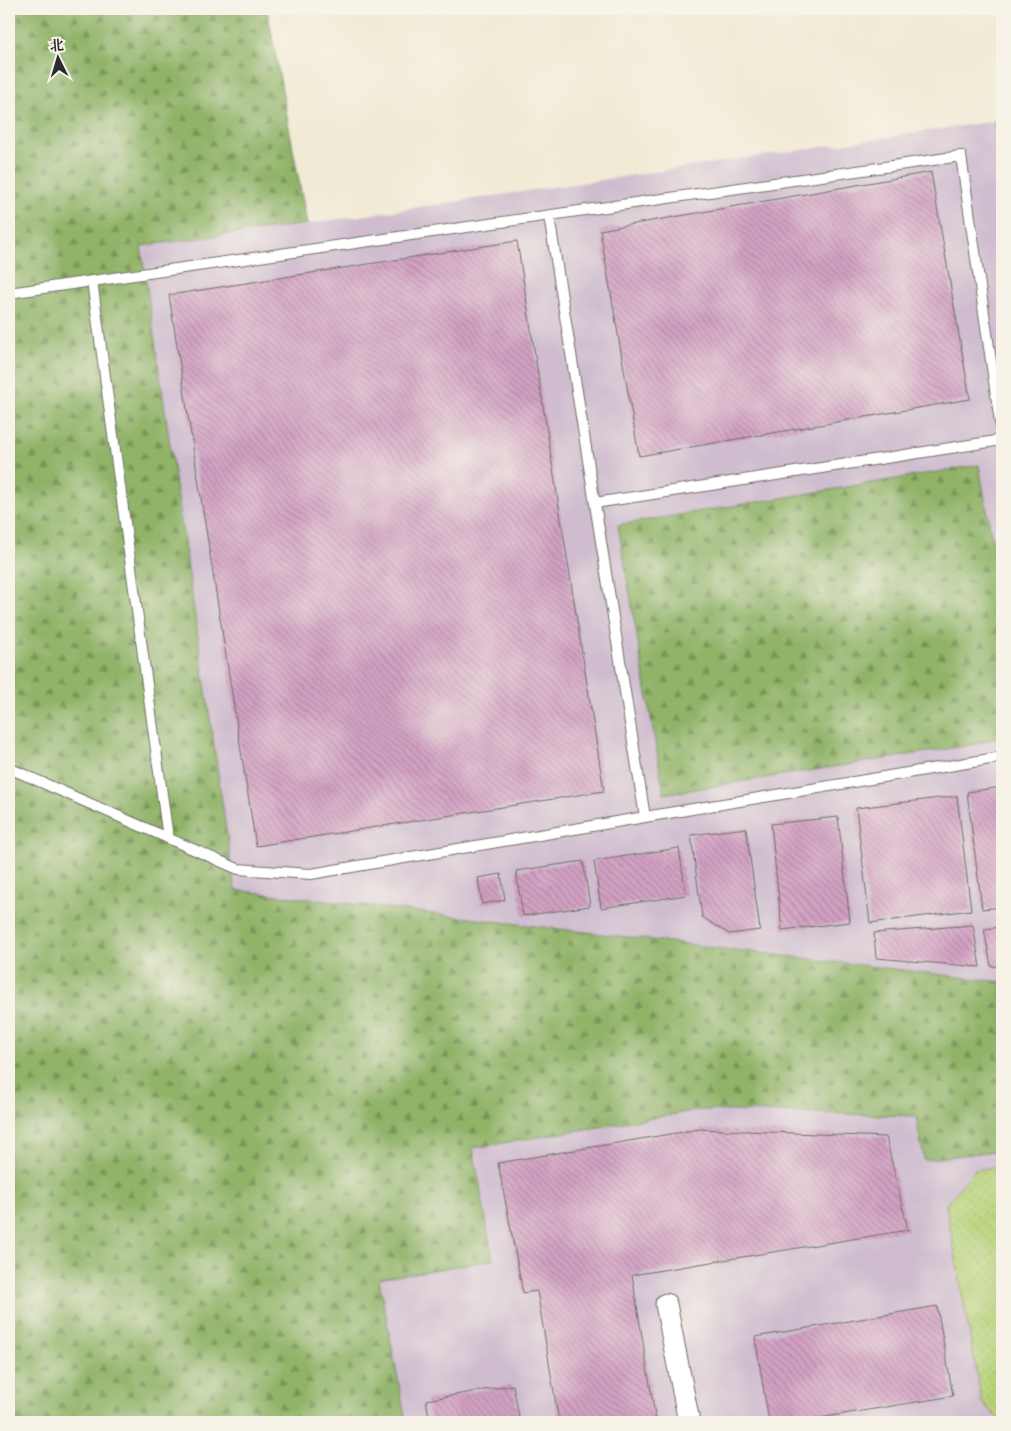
<svg xmlns="http://www.w3.org/2000/svg" width="1011" height="1431" viewBox="0 0 1011 1431" font-family="Alegreya,'Noto Serif SC',serif">
  <defs>
    <pattern id="grass-dots" width="8" height="8" patternUnits="userSpaceOnUse" patternTransform="scale(1.25)"><rect width="8" height="8" fill="#b6d177"/><path d="M2 2h.1M6 6h.1" fill="none" stroke="#9db467" stroke-width="1.8" stroke-linecap="round"/></pattern>
    <pattern id="forest-firs" width="22" height="20" patternUnits="userSpaceOnUse" patternTransform="scale(1.25)"><rect width="22" height="20" fill="#90b368"/><path d="M5 1l3.5 6h-7zM16 11l3.5 6h-7z" fill="#769256"/></pattern>
    <pattern id="building-back-hatch" width="6" height="6" patternUnits="userSpaceOnUse" patternTransform="scale(1.25)"><rect width="6" height="6" fill="#d3a1c3"/><path d="M-1 5l2 2M0 0l6 6M5-1l2 2" fill="none" stroke="#ab839f"/></pattern>
  </defs>
  <rect width="100%" height="100%" fill="#f7f3e8"/>
  <filter id="ink" filterUnits="userSpaceOnUse"><feTurbulence type="fractalNoise" baseFrequency=".02" numOctaves="2"/><feDisplacementMap in="SourceGraphic" scale="10" xChannelSelector="R" yChannelSelector="G"/><feConvolveMatrix kernelMatrix="1 2 1 2 8 2 1 2 1" color-interpolation-filters="sRGB"/></filter>
  <filter id="wash" filterUnits="userSpaceOnUse"><feTurbulence type="fractalNoise" baseFrequency=".0096" numOctaves="4" result="noise"/><feDisplacementMap in="SourceGraphic" scale="20" xChannelSelector="R" yChannelSelector="G"/><feGaussianBlur stdDeviation="1.12" result="paint"/><feColorMatrix in="noise" values="0 0 0 0 0 0 0 0 0 0 0 0 0 0 0 0 0 1.4 0 .05"/><feComposite in="paint" operator="in"/></filter>
  <g filter="url(#wash)">
    <rect width="100%" height="100%" fill="#f1ead5"/>
    <g fill="#cfbdcf">
      <polygon points="994,121 1002,179 1002,982 235,890 141,246 307,224"/>
      <polygon points="700,1110 916,1116 924,1160 1002,1150 1002,1422 406,1422 379,1279 493,1260 473,1148"/>
    </g>
    <polygon fill="url(#grass-dots)" stroke="#707e51" points="1002,1166 1002,1421 982,1403 946,1204 975,1170"/>
    <g fill="url(#forest-firs)" stroke="#5e6f4a">
      <polygon points="9,9 267,9 307,224 141,246 235,890 1002,982 1002,1150 924,1160 916,1116 700,1110 473,1148 493,1260 379,1279 406,1422 9,1422"/>
      <polygon points="1002,119 1002,179 994,121"/>
      <polygon points="979,465 1002,596 1002,736 972,745 664,794 618,525"/>
    </g>
    <g id="blocks">
      <g fill="url(#building-back-hatch)">
        <polygon points="931,172 970,399 639,456 600,230"/>
        <polygon points="517,241 604,791 256,846 169,295"/>
        <polygon points="1002,787 1002,907 982,909 967,792"/>
        <polygon points="957,796 971,910 870,923 856,808"/>
        <polygon points="838,817 850,922 782,930 771,824"/>
        <polygon points="746,828 760,930 729,934 702,917 691,835"/>
        <polygon points="679,848 686,895 601,908 594,861"/>
        <polygon points="583,861 590,906 523,916 516,871"/>
        <polygon points="501,874 505,900 482,904 478,878"/>
        <polygon points="973,925 980,967 876,958 874,933"/>
        <polygon points="1002,927 1002,967 991,966 984,929"/>
        <polygon points="700,1129 886,1137 908,1230 632,1275 656,1422 559,1422 537,1291 523,1293 498,1163"/>
        <polygon points="937,1306 953,1396 795,1422 769,1422 755,1337"/>
        <polygon points="513,1385 520,1422 430,1422 426,1400"/>
      </g>
    </g>
  </g>
  <g filter="url(#ink)">
    <use href="#blocks" fill-opacity="0" stroke="#706e66" stroke-width="1"/>
    <g fill="none" stroke-linecap="round" stroke-linejoin="round">
      <defs>
        <g id="lane">
          <polyline points="92,281 168,838"/>
          <polyline points="9,293 961,156 1002,436"/>
          <polyline points="595,503 1002,440"/>
          <polyline points="9,768 238,869 311,874 645,817 549,216"/>
          <polyline points="645,817 1002,757"/>
        </g>
        <polyline id="street" points="666,1304 689,1422"/>
      </defs>
      <use href="#lane" stroke="#706e66" stroke-width="12"/>
      <use href="#street" stroke="#706e66" stroke-width="23"/>
      <use href="#lane" stroke="#fff" stroke-width="10"/>
      <use href="#street" stroke="#fff" stroke-width="21"/>
    </g>
  </g>
  <rect width="1011" height="1431" fill="none" stroke="#f7f3e8" stroke-width="30"/>
  <g transform="translate(58 58) rotate(355)" stroke="#f7f3e8" stroke-width="4" paint-order="stroke">
  <path d="M0-4L9 19L0 12L-9 19Z" fill="#2b2b2b"/>
  <text y="-8" font-size="14" font-weight="bold" text-anchor="middle" fill="#2b2b2b">北</text>
  </g>
</svg>
